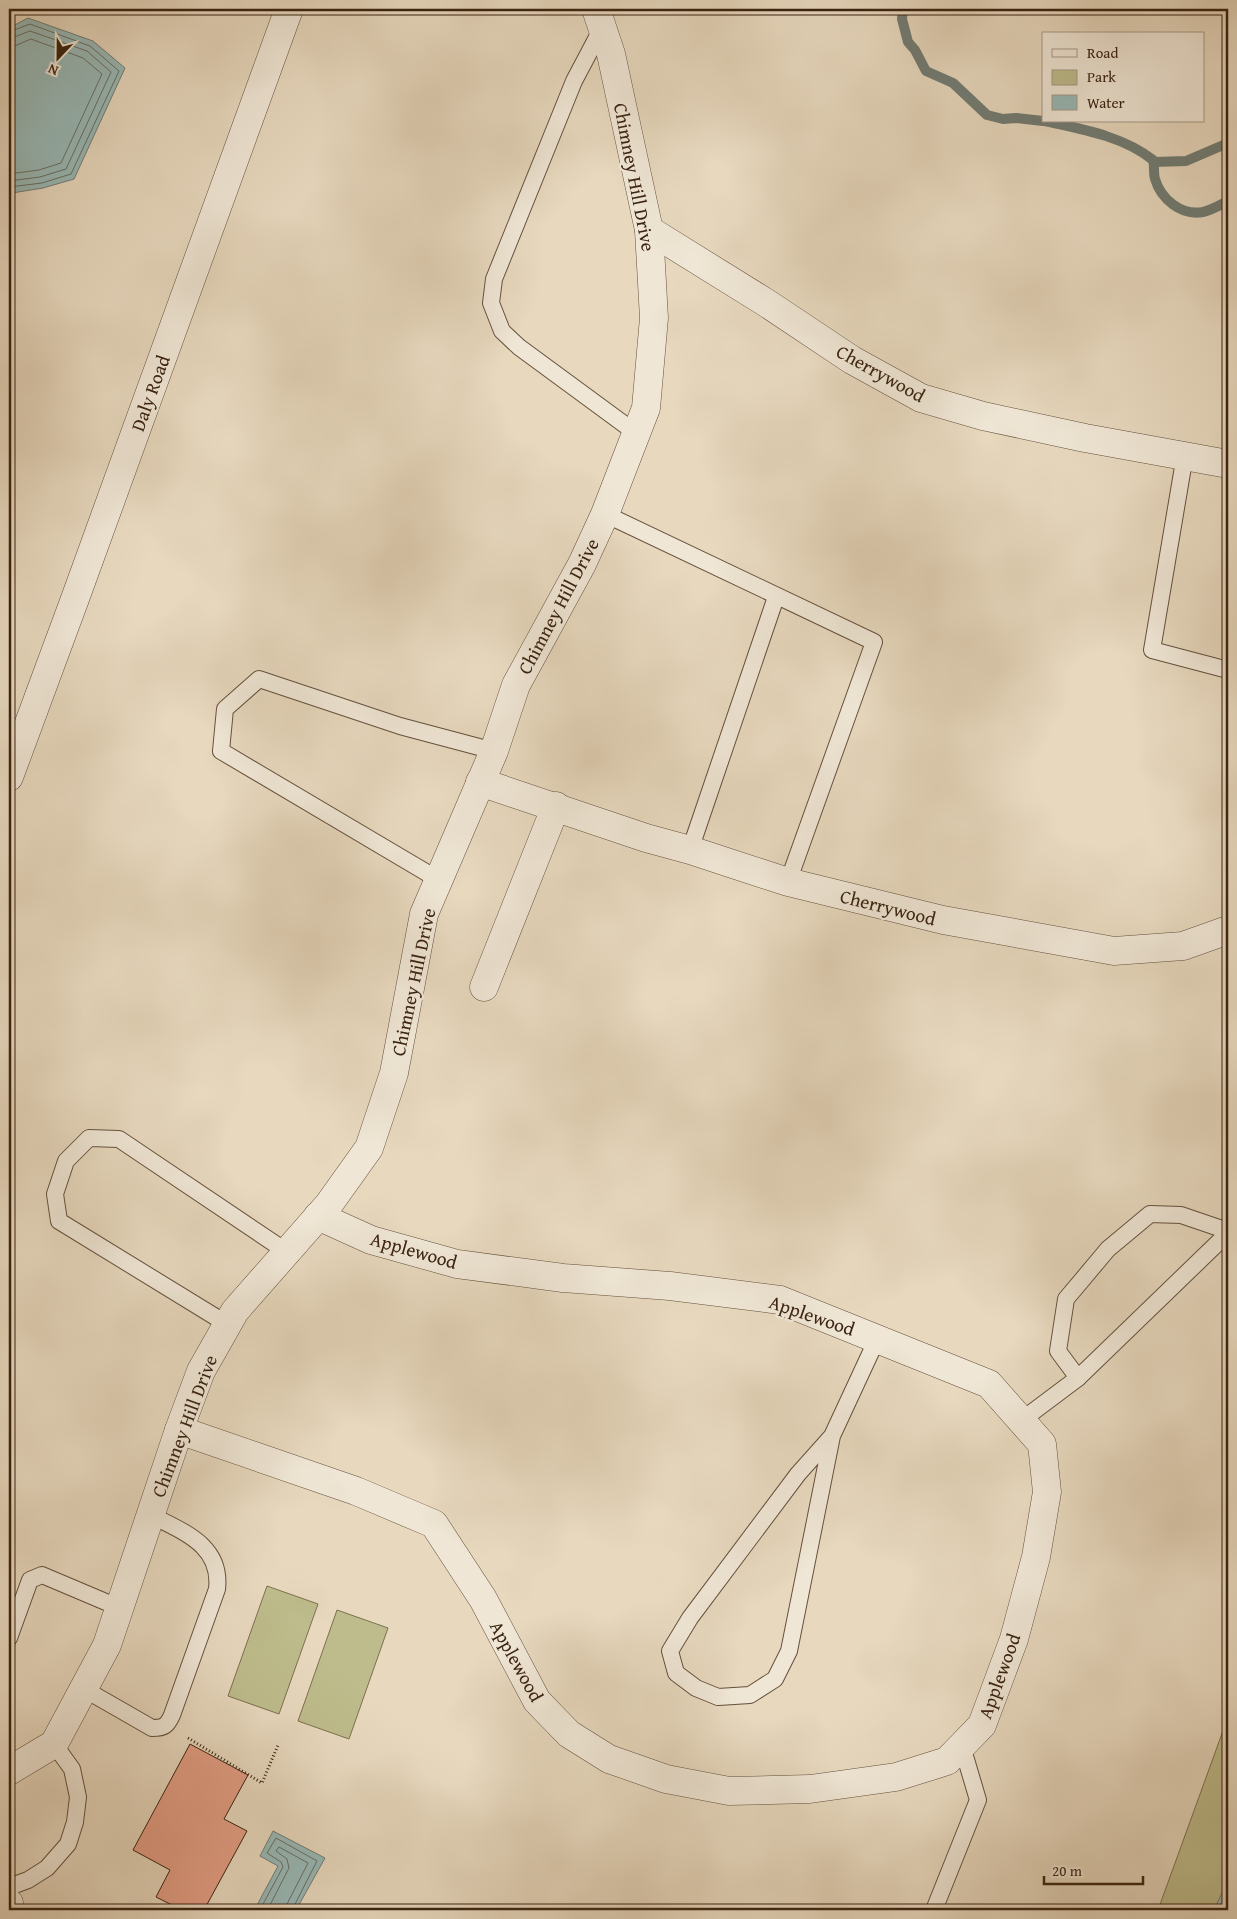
<svg xmlns="http://www.w3.org/2000/svg" width="1237" height="1919" viewBox="0 0 1237 1919" font-family="'Gentium Book Plus',serif">
  <rect width="100%" height="100%" fill="#e7d8be"/>
  <filter id="stains"><feTurbulence type="fractalNoise" baseFrequency=".004" numOctaves="4"/><feColorMatrix values="0 0 0 0 .2 0 0 0 0 .09 0 0 0 0 .02 0 0 0 .5 -.17"/></filter>
  <radialGradient id="worn" r=".72"><stop offset=".6" stop-color="#630" stop-opacity="0"/><stop offset="1" stop-color="#630" stop-opacity=".3"/></radialGradient>
  <g fill="#bebc8c" stroke="#7c704e">
    <polygon points="267,1586 318,1604 279,1714 228,1696"/>
    <polygon points="337,1610 388,1628 349,1739 298,1721"/>
    <polygon points="1228,1717 1228,1910 1158,1910"/>
  </g>
  <g fill="#98b9b7" stroke="#727d75">
    <polygon points="28,18 93,41 125,68 74,179 43,188 12,193 9,191 9,28"/>
    <polygon points="273,1831 325,1858 296,1910 262,1910 256,1907 278,1866 260,1856"/>
    <polygon points="1228,1880 1228,1910 1214,1910"/>
  </g>
  <g fill="none" stroke-linecap="round" stroke-linejoin="round">
    <g stroke="#696e64" stroke-width="1">
      <polyline points="9,32 30,24 90,46 119,71 71,174 42,183 9,187"/>
      <polyline points="9,39 30,31 87,51 111,72 66,169 40,177 9,181"/>
      <polyline points="9,46 17,45 31,39 83,58 102,74 61,163 39,170 9,174"/>
      <polyline points="264,1910 263,1904 283,1867 281,1862 267,1853 276,1838 317,1861 292,1910"/>
      <polyline points="270,1910 270,1905 289,1868 287,1859 276,1851 279,1847 308,1863 287,1904 286,1910"/>
    </g>
    <g stroke="#727d75" stroke-width="10">
      <polyline points="903,9 902,19 908,42 915,50 926,71 953,83 987,115 1003,119 1016,118 1043,121"/>
      <path d="M1045,121c36,8 78,15 108,39 2,7 0,12 2,19 6,20 26,37 48,33 9,-2 17,-7 25,-11"/>
      <polyline points="1154,162 1186,161 1228,143"/>
    </g>
  </g>
  <polygon fill="#e39e85" stroke="#3a2311" points="190,1744 248,1775 224,1819 247,1831 204,1910 182,1910 156,1897 170,1870 133,1850"/>
  <g fill="none" stroke-linecap="round" stroke-linejoin="round">
    <defs>
      <g id="lane">
        <polyline points="602,28 574,81 494,279 491,303 502,331 519,347 636,433"/>
        <polyline points="1185,455 1152,650 1228,670"/>
        <polyline points="605,514 874,642 788,882"/>
        <polyline points="690,850 776,597"/>
        <polyline points="439,880 221,751 225,709 259,679 400,726 494,751"/>
        <polyline points="227,1324 59,1221 55,1194 66,1161 89,1138 119,1139 287,1252"/>
        <polyline points="1078,1378 1228,1233"/>
        <polyline points="1022,1420 1078,1378 1058,1351 1066,1299 1108,1249 1150,1214 1181,1215 1228,1231"/>
        <polyline points="832,1436 798,1474 690,1618 670,1651 676,1673 696,1688 718,1697 750,1695 775,1679 789,1651 832,1436 877,1339"/>
        <polyline points="9,1638 30,1580 42,1575 120,1608"/>
        <path d="M84,1689l68,39c12,0 15,-2 20,-13l45,-126c5,-44 -34,-57 -66,-74"/>
        <polyline points="9,1887 28,1880 47,1868 68,1844 75,1822 78,1797 72,1769 54,1744"/>
        <polyline points="934,1910 978,1800 962,1746"/>
      </g>
      <g id="street">
        <polyline points="649,230 765,302 852,360 921,398 983,416 1085,438 1228,464"/>
        <polyline points="9,777 76,596 289,9"/>
        <polyline points="480,782 646,838 690,850 788,882 943,920 1114,951 1183,946 1228,930"/>
        <polyline points="484,987 556,806"/>
        <polyline points="179,1430 356,1491 434,1524 483,1599 537,1701 569,1734 609,1759 666,1779 729,1791 810,1789 896,1777 947,1761 982,1725 1014,1639 1036,1557 1047,1492 1042,1444 989,1384 780,1300 670,1286 563,1278 457,1264 371,1240 318,1216"/>
        <polyline points="9,1771 54,1744 107,1645 179,1430 201,1371 235,1311 329,1204 369,1148 394,1073 424,914 494,751 516,685 582,564 605,514 646,408 654,318 649,230 611,54 596,9"/>
        <polyline points="9,1903 10,1910"/>
      </g>
    </defs>
    <use href="#lane" stroke="#65503c" stroke-width="18"/>
    <use href="#street" stroke="#65503c" stroke-width="29"/>
    <polyline stroke="#3a2311" stroke-width="3" stroke-dasharray="1 2.5" stroke-linecap="butt" points="188,1738 262,1783 278,1745"/>
    <use href="#lane" stroke="#efe6d5" stroke-width="16"/>
    <use href="#street" stroke="#efe6d5" stroke-width="28"/>
  </g>
  <g text-anchor="middle" dominant-baseline="central" stroke-width="4.5" stroke-linejoin="round" paint-order="stroke">
    <g font-size="19" fill="#3a2311" stroke="#efe6d5">
      <text transform="translate(635 177) rotate(79)">Chimney Hill Drive</text>
      <text transform="translate(881 373) rotate(29)">Cherrywood</text>
      <text transform="translate(150 393) rotate(-70)">Daly Road</text>
      <text transform="translate(558 606) rotate(-62)">Chimney Hill Drive</text>
      <text transform="translate(888 907) rotate(14)">Cherrywood</text>
      <text transform="translate(413 982) rotate(-78)">Chimney Hill Drive</text>
      <text transform="translate(414 1250) rotate(16)">Applewood</text>
      <text transform="translate(812 1315) rotate(19)">Applewood</text>
      <text transform="translate(184 1426) rotate(-69)">Chimney Hill Drive</text>
      <text transform="translate(517 1661) rotate(61)">Applewood</text>
      <text transform="translate(999 1676) rotate(-70)">Applewood</text>
    </g>
  </g>
  <rect width="1237" height="1919" fill="none" stroke="#e7d8be" stroke-width="30"/>
  <rect x="10" y="10" width="1217" height="1899" fill="none" stroke="#3a2311" stroke-width="2.5"/>
  <rect x="15" y="15" width="1207" height="1889" fill="none" stroke="#3a2311"/>
  <rect x="1042" y="32" width="162" height="90" fill="#efe6d5" stroke="#a79887"/>
  <rect x="1052" y="49" width="25" height="8" fill="#efe6d5" stroke="#a79887"/>
  <text x="1087" y="58" font-size="15" fill="#3a2311">Road</text>
  <rect x="1052" y="70" width="25" height="15" fill="#bebc8c" stroke="#a79887"/>
  <text x="1087" y="82" font-size="15" fill="#3a2311">Park</text>
  <rect x="1052" y="95" width="25" height="15" fill="#98b9b7" stroke="#a79887"/>
  <text x="1087" y="108" font-size="15" fill="#3a2311">Water</text>
  <g transform="translate(58 58) rotate(202)" stroke="#efe6d5" stroke-width="4" paint-order="stroke">
  <path d="M0-4L9 19L0 12L-9 19Z" fill="#3a2311"/>
  <text y="-8" font-size="14" font-weight="bold" text-anchor="middle" fill="#3a2311">N</text>
  </g>
  <path d="M1044 1876v8h99v-8" fill="none" stroke="#3a2311" stroke-width="2.5"/>
  <text x="1052" y="1876" font-size="15" fill="#3a2311" stroke="#efe6d5" stroke-width="4" paint-order="stroke">20 m</text>
  <rect width="100%" height="100%" filter="url(#stains)"/>
  <rect width="100%" height="100%" fill="url(#worn)"/>
</svg>
